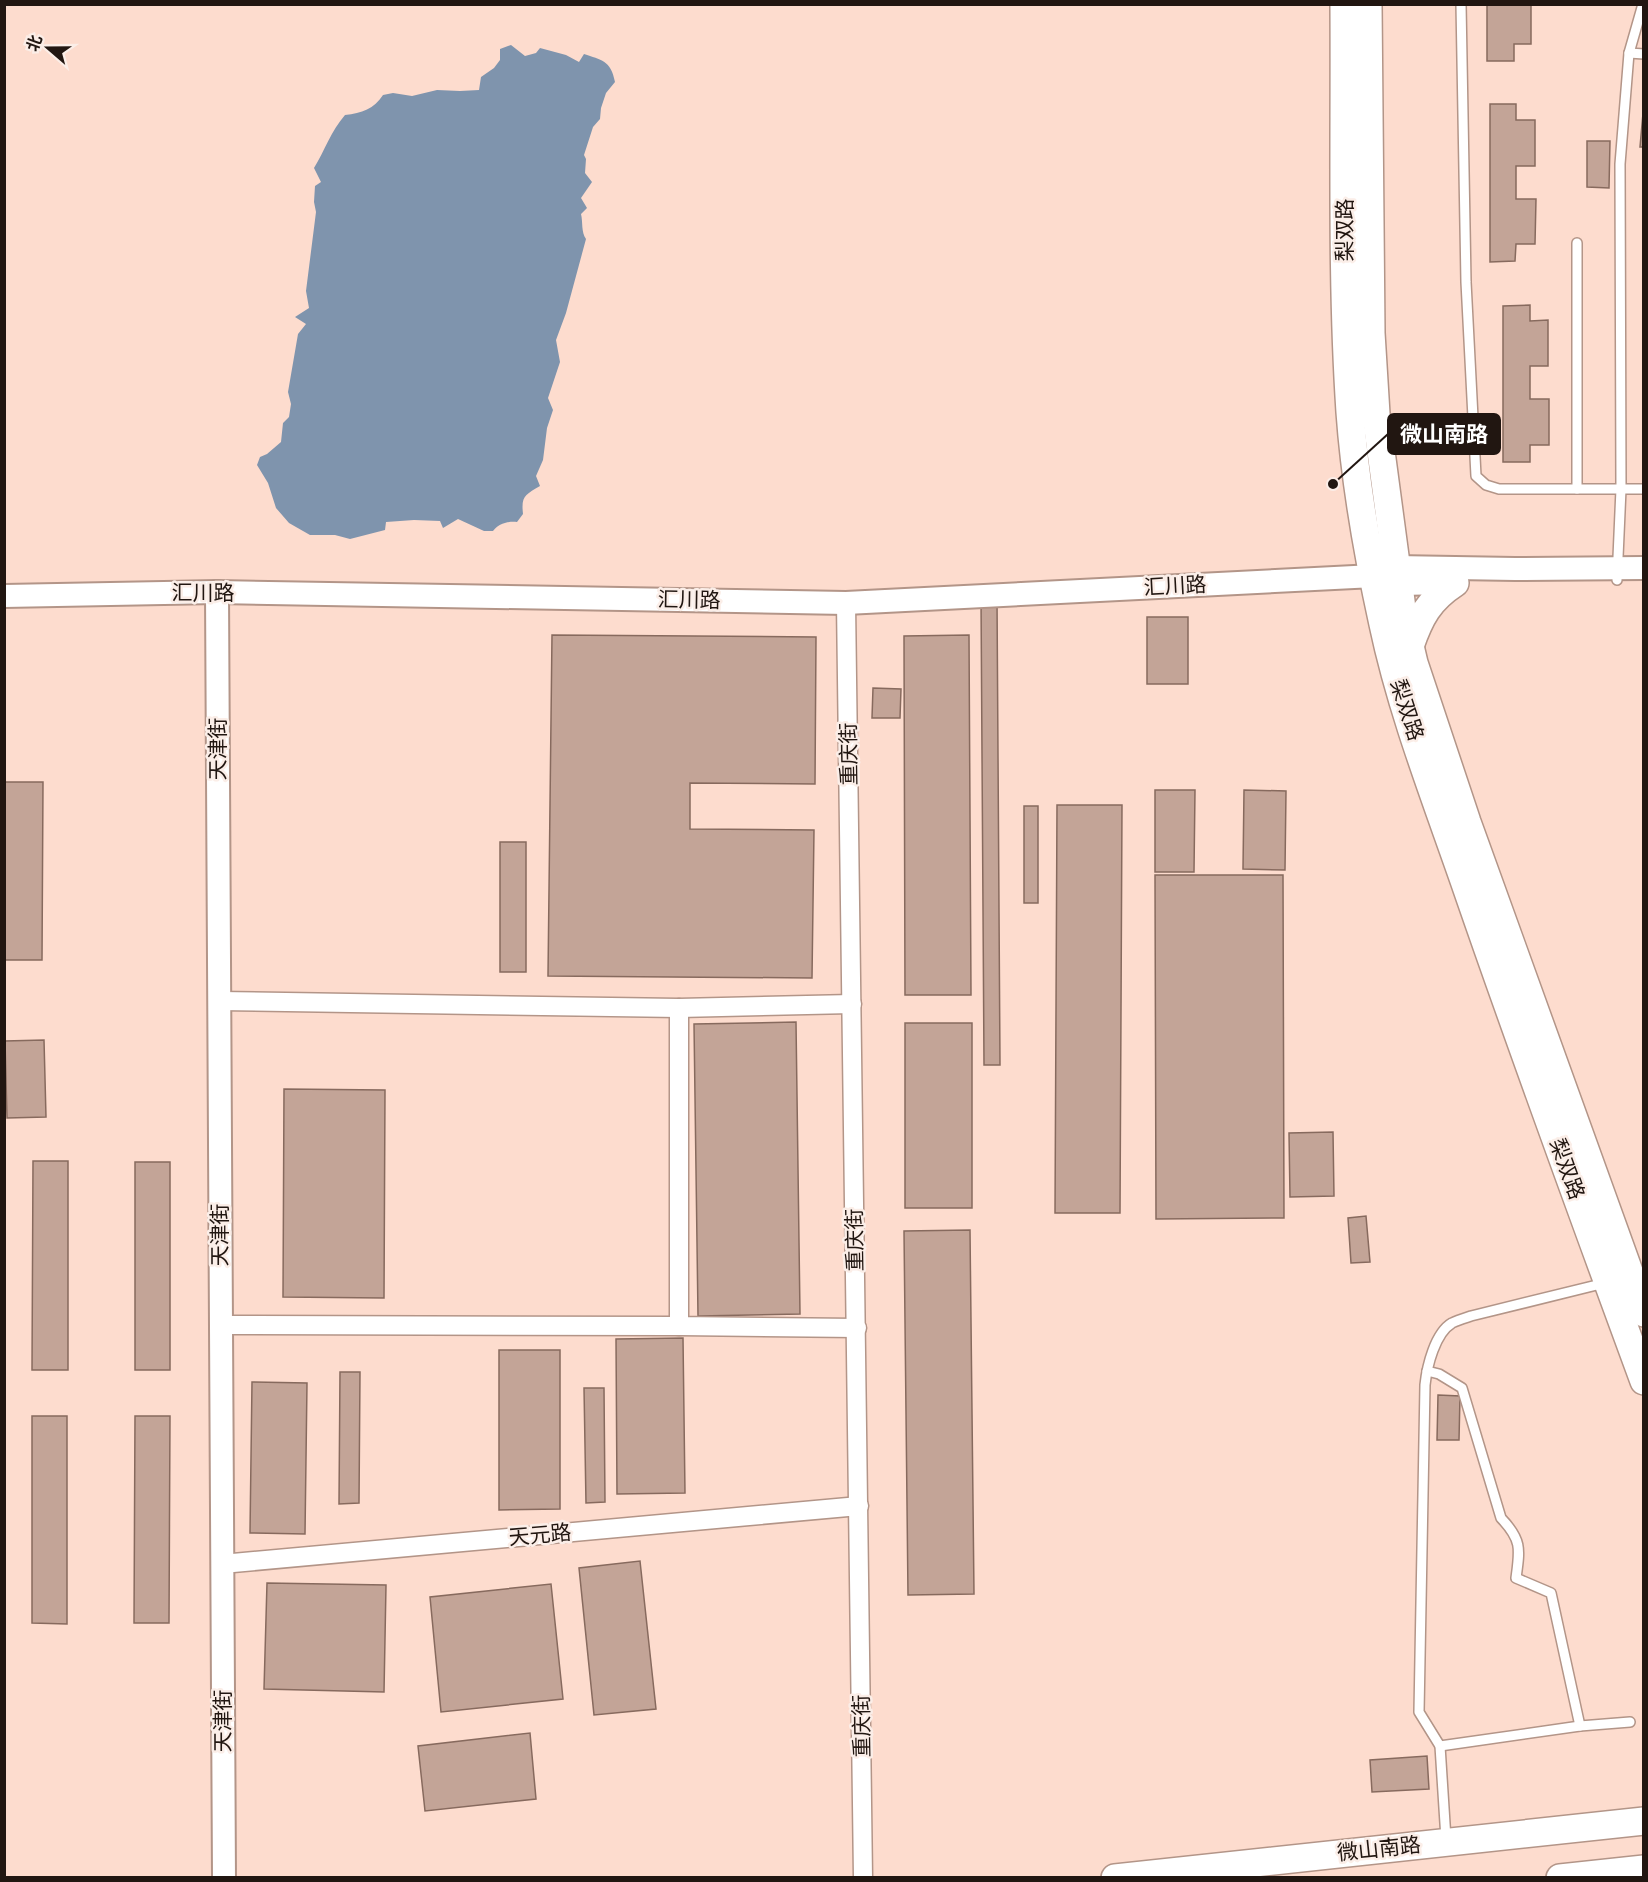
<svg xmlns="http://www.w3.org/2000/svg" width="1648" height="1882" viewBox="0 0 1648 1882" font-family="'Source Sans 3','Noto Sans SC',sans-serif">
  <rect width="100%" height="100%" fill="#fddcce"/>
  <path fill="#7f94ad" d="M511,45l14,11 11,-3 4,-5 26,7 13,7 5,-8c17,6 27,6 31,28l-9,11 -5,15 -1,11 -7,8 -9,28 2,4 -1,14 7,9 -11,16 6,10 -6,6c2,8 0,18 5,25l-20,74 -10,27 4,22 -12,36 5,12 -6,18 -4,32 -7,16 4,10c-15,9 -19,10 -17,28l-6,8c-10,-1 -19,2 -24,9h-9l-26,-12 -15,9 -3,-7 -26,-1 -28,2 -1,8 -35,9 -15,-4h-25l-21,-12 -13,-15 -8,-25 -11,-18 3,-8 7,-3 14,-12 2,-19 6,-6 2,-13 -3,-12 10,-58 8,-10 -11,-7 14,-9 -3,-17 10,-79 -2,-10 1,-16 6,-4 -7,-14c11,-18 17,-37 31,-53 17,-2 29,-6 38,-20l10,-2 19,3 25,-6 23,1 19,-1 2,-13 13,-9 6,-8v-11z"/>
  <g fill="#c3a497" stroke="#876a5e" stroke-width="1.5">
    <polygon points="1487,4 1531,4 1531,44 1514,44 1514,61 1487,61"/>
    <polygon points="1644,102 1644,147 1640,147"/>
    <polygon points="1490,104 1516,104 1516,120 1535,120 1535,166 1516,166 1516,199 1536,199 1535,244 1516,244 1515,261 1490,262"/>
    <polygon points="1587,141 1610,141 1609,188 1587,187"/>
    <polygon points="1530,305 1530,321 1548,320 1548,366 1530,366 1530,399 1549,399 1549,445 1530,445 1530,462 1503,462 1503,306"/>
    <polygon points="981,598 997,598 1000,1065 984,1065"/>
    <rect x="1147" y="617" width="41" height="67"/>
    <polygon points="552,635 816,637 815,784 690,783 690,829 814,830 812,978 548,976"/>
    <polygon points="969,635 971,995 905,995 904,636"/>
    <polygon points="873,688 901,689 900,718 872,718"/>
    <polygon points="5,782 43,782 42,960 4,960"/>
    <polygon points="1155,790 1195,790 1194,872 1155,872"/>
    <polygon points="1244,790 1286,791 1285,870 1243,869"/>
    <polygon points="1057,805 1122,805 1120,1213 1055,1213"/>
    <rect x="1024" y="806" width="14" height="97"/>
    <rect x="500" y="842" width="26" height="130"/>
    <polygon points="1155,875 1283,875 1284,1218 1156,1219"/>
    <polygon points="796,1022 800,1314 698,1316 694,1024"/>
    <rect x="905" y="1023" width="67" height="185"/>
    <polygon points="44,1040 46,1117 7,1118 5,1041"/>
    <polygon points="284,1089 385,1090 384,1298 283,1297"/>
    <polygon points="1333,1132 1334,1196 1290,1197 1289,1133"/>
    <polygon points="33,1161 68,1161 68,1370 32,1370"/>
    <rect x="135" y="1162" width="35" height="208"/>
    <polygon points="1366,1216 1370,1262 1351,1263 1348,1218"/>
    <polygon points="970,1230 974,1594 908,1595 904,1231"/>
    <polygon points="683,1338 685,1493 617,1494 616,1339"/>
    <polygon points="499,1350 560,1350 560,1509 499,1510"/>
    <polygon points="340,1372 360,1372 359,1503 339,1504"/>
    <polygon points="252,1382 307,1383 305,1534 250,1533"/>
    <polygon points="584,1388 604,1388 605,1502 586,1503"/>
    <polygon points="1438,1395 1460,1396 1459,1440 1437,1440"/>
    <polygon points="32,1416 67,1416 67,1624 32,1623"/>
    <polygon points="135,1416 170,1416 169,1623 134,1623"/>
    <polygon points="640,1561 656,1709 594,1715 579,1568"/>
    <polygon points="267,1583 386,1585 384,1692 264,1689"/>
    <polygon points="551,1584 563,1699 441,1712 430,1597"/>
    <polygon points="530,1733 536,1799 425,1811 418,1746"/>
    <polygon points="1427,1756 1429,1789 1372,1792 1370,1760"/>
  </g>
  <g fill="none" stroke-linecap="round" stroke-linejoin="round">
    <defs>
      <g id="service">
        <polyline points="1461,4 1466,282 1476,476 1486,485 1499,489 1644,489"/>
        <polyline points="1629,53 1644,54"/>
        <polyline points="1577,243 1577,489"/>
        <polyline points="1617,580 1621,489 1620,164 1629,53 1643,4"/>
        <path d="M1427,1371l12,3 23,14 39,130c21,22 19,31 15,60l35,15 29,133"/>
        <polyline points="1440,1746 1580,1726 1630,1722"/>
        <path d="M1446,1839l-6,-93 -21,-34 6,-327c2,-19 10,-52 27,-62 6,-3 13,-5 19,-7l134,-33"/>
      </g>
      <g id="minor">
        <polyline points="846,603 863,1878"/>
        <polyline points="219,1001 679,1008 852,1004"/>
        <polyline points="679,1008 679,1326 857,1328"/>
        <polyline points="221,1325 679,1326"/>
        <polyline points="222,1564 859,1506"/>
      </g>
      <g id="tertiary">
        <polyline points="1384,580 1397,584 1452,583"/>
        <polyline points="217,592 224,1878"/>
        <polyline points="4,596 217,592 846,603 1374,576 1395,567 1515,569 1644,568"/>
      </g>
      <g id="primary">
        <path d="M1344,4c1,136 -3,273 6,408 5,69 18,144 33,212 19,90 54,178 84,265 57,165 117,329 177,492"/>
        <polyline points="1368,4 1371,333 1376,414 1403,616 1414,663 1467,822 1644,1313"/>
        <path d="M1410,646c10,-29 19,-46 45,-63"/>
        <polyline points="1115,1878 1644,1821"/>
        <polyline points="1560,1878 1644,1869"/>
      </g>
    </defs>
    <use href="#service" stroke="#b39588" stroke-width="12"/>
    <use href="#minor" stroke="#b39588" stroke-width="21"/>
    <use href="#tertiary" stroke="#b39588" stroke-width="26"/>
    <use href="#primary" stroke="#b39588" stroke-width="30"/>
    <use href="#service" stroke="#fff" stroke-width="9"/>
    <use href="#minor" stroke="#fff" stroke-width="18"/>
    <use href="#tertiary" stroke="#fff" stroke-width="22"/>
    <use href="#primary" stroke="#fff" stroke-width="27"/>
  </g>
  <g text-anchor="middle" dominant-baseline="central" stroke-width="5" stroke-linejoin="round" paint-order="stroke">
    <g font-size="21" fill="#211611" stroke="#fbeee8">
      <text transform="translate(1345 230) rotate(-90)">梨双路</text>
      <text transform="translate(1175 586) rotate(-3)">汇川路</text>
      <text x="203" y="593">汇川路</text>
      <text transform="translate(689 600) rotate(1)">汇川路</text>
      <text transform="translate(1407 710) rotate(72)">梨双路</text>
      <text transform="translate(218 749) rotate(-90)">天津街</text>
      <text transform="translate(849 754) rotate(-91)">重庆街</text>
      <text transform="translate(1567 1169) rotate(70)">梨双路</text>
      <text transform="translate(220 1235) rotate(-90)">天津街</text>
      <text transform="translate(855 1240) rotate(-91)">重庆街</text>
      <text transform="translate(540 1535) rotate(-5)">天元路</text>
      <text transform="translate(223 1721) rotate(-90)">天津街</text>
      <text transform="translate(862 1726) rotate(-91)">重庆街</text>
      <text transform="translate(1379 1849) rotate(-6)">微山南路</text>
    </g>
  </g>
  <path fill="none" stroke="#211611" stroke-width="2" d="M1333 484L1388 434"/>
  <circle fill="#211611" stroke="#fbeee8" stroke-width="2" cx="1333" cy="484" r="6"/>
  <rect fill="#211611" stroke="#211611" stroke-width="2" x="1388" y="414" width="112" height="40" rx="6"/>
  <g font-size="22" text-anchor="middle" font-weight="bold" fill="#fff">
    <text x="1444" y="442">微山南路</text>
  </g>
  <rect width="1648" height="1882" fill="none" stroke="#211611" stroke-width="12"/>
  <g transform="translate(48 48) rotate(290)" stroke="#fbeee8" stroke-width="4.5" paint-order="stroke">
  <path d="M0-4.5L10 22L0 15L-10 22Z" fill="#211611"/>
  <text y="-9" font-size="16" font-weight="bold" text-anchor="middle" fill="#211611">北</text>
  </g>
</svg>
